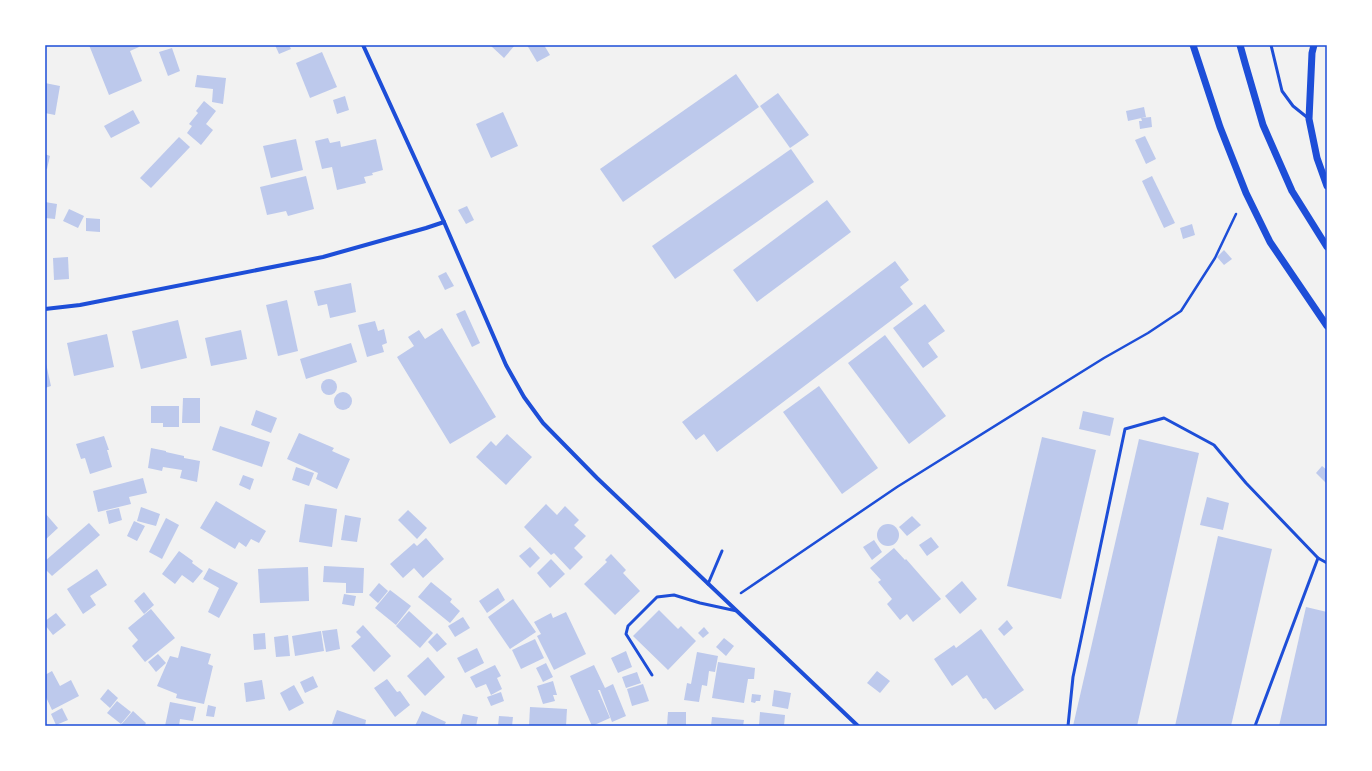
<svg xmlns="http://www.w3.org/2000/svg" width="1372" height="771" viewBox="0 0 1372 771" font-family="'Source Sans 3',sans-serif">
  <rect width="100%" height="100%" fill="#f2f2f2"/>
  <g fill="#bdc9ec">
    <polygon points="89,45 138,45 139,47 130,51 142,81 109,95"/>
    <polygon points="275,45 289,45 291,49 279,54"/>
    <polygon points="490,45 515,45 504,58"/>
    <polygon points="527,45 544,45 550,55 537,62"/>
    <polygon points="172,48 180,71 168,76 159,52"/>
    <polygon points="322,52 337,87 310,98 296,63"/>
    <polygon points="736,74 759,107 623,202 600,169"/>
    <polygon points="197,75 226,78 223,104 212,102 213,89 195,87"/>
    <polygon points="45,83 60,86 55,115 45,113"/>
    <polygon points="778,93 809,135 790,148 760,106"/>
    <polygon points="345,96 349,110 337,114 333,100"/>
    <polygon points="204,101 216,111 206,124 213,130 201,145 187,133 192,126 189,124 198,113 196,111"/>
    <polygon points="1144,107 1146,117 1128,121 1126,111"/>
    <polygon points="133,110 140,123 111,138 104,126"/>
    <polygon points="503,112 518,146 491,158 476,124"/>
    <polygon points="1151,117 1152,127 1140,129 1139,121 1142,121 1141,118"/>
    <polygon points="1145,136 1156,159 1146,164 1135,140"/>
    <polygon points="179,137 190,147 151,188 140,178"/>
    <polygon points="328,138 330,143 340,141 341,147 376,139 383,170 372,173 373,175 364,177 366,183 337,190 332,167 322,169 315,141"/>
    <polygon points="296,139 303,170 271,178 263,146"/>
    <polygon points="791,149 814,182 675,279 652,246"/>
    <polygon points="45,154 50,156 47,169 45,168"/>
    <polygon points="306,176 314,209 288,216 286,211 267,215 260,187"/>
    <polygon points="1152,176 1175,223 1164,228 1142,181"/>
    <polygon points="827,200 851,232 757,302 733,270"/>
    <polygon points="45,202 57,204 55,219 45,218"/>
    <polygon points="467,206 474,220 466,224 458,210"/>
    <polygon points="69,209 84,216 78,228 63,221"/>
    <polygon points="86,218 100,219 100,232 86,231"/>
    <polygon points="1192,224 1195,235 1183,239 1180,228"/>
    <polygon points="1224,250 1232,259 1224,265 1217,257"/>
    <polygon points="68,257 69,279 54,280 53,258"/>
    <polygon points="895,261 909,280 900,287 913,304 717,452 704,434 696,440 682,422"/>
    <polygon points="446,272 454,286 445,290 438,276"/>
    <polygon points="351,283 356,312 330,318 327,304 318,306 314,291"/>
    <polygon points="287,300 298,351 278,356 266,305"/>
    <polygon points="925,304 945,331 928,343 938,357 923,368 893,328"/>
    <polygon points="465,310 480,343 472,347 456,314"/>
    <polygon points="178,320 187,358 141,369 132,331"/>
    <polygon points="375,321 378,331 384,329 387,343 382,345 384,352 367,357 358,325"/>
    <polygon points="442,328 496,417 450,444 397,357 414,346 408,337 419,330 425,339"/>
    <polygon points="241,330 247,359 211,366 205,338"/>
    <polygon points="107,334 114,367 74,376 67,343"/>
    <polygon points="885,335 946,416 909,444 848,363"/>
    <polygon points="351,343 357,362 306,379 300,359"/>
    <polygon points="45,359 51,386 45,388"/>
    <circle cx="329" cy="387" r="8"/>
    <polygon points="819,386 878,468 842,494 783,412"/>
    <circle cx="343" cy="401" r="9"/>
    <polygon points="183,398 200,398 200,423 182,423"/>
    <polygon points="151,406 179,406 179,427 163,427 163,423 151,423"/>
    <polygon points="256,410 277,418 271,433 251,425"/>
    <polygon points="1083,411 1114,418 1110,436 1079,429"/>
    <polygon points="220,426 270,442 262,467 212,450"/>
    <polygon points="299,433 334,448 332,451 350,459 337,489 316,479 318,473 287,459"/>
    <polygon points="507,434 532,457 506,485 476,457 491,441 496,446"/>
    <polygon points="104,436 109,450 107,450 112,467 90,474 85,458 81,459 76,444"/>
    <polygon points="1042,437 1096,450 1061,599 1007,586"/>
    <polygon points="1139,439 1199,453 1137,726 1073,726"/>
    <polygon points="151,448 166,451 166,452 184,456 184,458 200,461 197,482 180,478 182,470 163,467 162,471 148,468"/>
    <polygon points="1322,466 1327,470 1327,481 1326,483 1316,473"/>
    <polygon points="296,467 314,473 309,486 292,480"/>
    <polygon points="243,475 254,479 250,490 239,485"/>
    <polygon points="143,478 147,493 129,497 131,504 98,512 93,491"/>
    <polygon points="1207,497 1229,503 1223,530 1200,525"/>
    <polygon points="216,501 266,531 259,543 251,539 246,547 239,542 235,549 200,528"/>
    <polygon points="305,504 337,509 332,547 299,542"/>
    <polygon points="546,504 557,515 565,506 579,520 574,525 586,536 574,548 583,557 570,570 554,553 551,555 524,527"/>
    <polygon points="141,507 160,514 156,526 137,521"/>
    <polygon points="119,508 122,520 109,524 106,511"/>
    <polygon points="408,510 427,528 417,539 398,520"/>
    <polygon points="45,513 58,528 45,540"/>
    <polygon points="345,515 361,518 357,542 341,540"/>
    <polygon points="912,516 921,525 907,536 899,527"/>
    <polygon points="166,518 179,525 162,559 149,552"/>
    <polygon points="134,521 145,526 137,541 127,536"/>
    <polygon points="89,523 100,535 52,576 45,569 45,561"/>
    <circle cx="888" cy="535" r="11"/>
    <polygon points="1218,536 1272,549 1231,726 1175,726"/>
    <polygon points="931,537 939,547 927,556 919,545"/>
    <polygon points="426,538 444,559 423,578 414,568 403,578 390,564 414,543 417,546"/>
    <polygon points="874,540 882,552 872,560 863,547"/>
    <polygon points="530,547 540,558 530,568 519,556"/>
    <polygon points="894,548 905,560 906,559 941,599 913,622 907,614 900,620 887,604 892,599 878,582 881,580 870,568"/>
    <polygon points="179,551 193,561 192,563 203,571 193,583 182,575 175,584 162,574"/>
    <polygon points="611,554 626,570 623,573 640,591 615,615 584,584 607,562 605,560"/>
    <polygon points="551,559 565,574 550,588 537,573"/>
    <polygon points="324,566 364,568 363,593 346,593 346,583 323,582"/>
    <polygon points="308,567 309,601 260,603 258,569"/>
    <polygon points="209,568 238,583 219,618 208,612 219,588 203,579"/>
    <polygon points="97,569 107,585 90,596 96,605 83,614 67,589"/>
    <polygon points="962,581 977,599 960,614 945,596"/>
    <polygon points="431,582 452,599 450,602 460,611 450,623 418,597"/>
    <polygon points="379,583 388,591 378,603 369,595"/>
    <polygon points="498,588 505,600 487,613 479,601"/>
    <polygon points="390,590 411,606 396,625 375,608"/>
    <polygon points="144,592 154,605 144,614 134,601"/>
    <polygon points="344,594 356,596 354,606 342,604"/>
    <polygon points="513,599 536,632 510,649 488,617"/>
    <polygon points="1306,607 1327,612 1327,726 1279,726"/>
    <polygon points="151,609 175,638 145,662 132,646 138,640 128,628"/>
    <polygon points="659,610 678,629 681,626 696,641 668,670 633,636"/>
    <polygon points="409,611 433,633 420,648 396,626"/>
    <polygon points="566,612 586,654 554,670 537,636 541,634 534,622 551,613 553,618"/>
    <polygon points="56,613 66,625 53,635 45,625 45,621"/>
    <polygon points="463,617 470,628 455,637 448,626"/>
    <polygon points="1007,620 1013,628 1004,636 998,629"/>
    <polygon points="363,625 391,656 374,672 351,646 361,637 356,632"/>
    <polygon points="704,627 709,633 703,638 698,633"/>
    <polygon points="337,629 340,649 326,652 322,631"/>
    <polygon points="981,629 1024,690 995,710 986,698 983,699 967,675 952,686 934,659 954,645 956,648"/>
    <polygon points="321,631 324,651 295,656 292,636"/>
    <polygon points="265,633 266,649 254,650 253,634"/>
    <polygon points="437,633 447,644 437,652 428,642"/>
    <polygon points="288,635 290,656 276,657 274,637"/>
    <polygon points="724,638 734,646 726,656 716,647"/>
    <polygon points="535,639 544,658 521,669 512,650"/>
    <polygon points="181,646 211,654 208,664 213,666 204,704 176,698 177,694 157,686 170,656 178,658"/>
    <polygon points="477,648 484,663 465,673 457,658"/>
    <polygon points="626,651 632,667 618,673 611,658"/>
    <polygon points="697,652 718,656 715,672 709,671 707,686 702,685 699,702 684,700 687,683 691,684"/>
    <polygon points="158,654 166,663 156,672 148,662"/>
    <polygon points="428,657 445,677 425,696 407,676"/>
    <polygon points="718,662 755,668 754,679 748,679 744,703 712,698"/>
    <polygon points="546,663 553,677 543,682 536,668"/>
    <polygon points="495,665 501,676 497,678 502,689 491,695 486,684 476,688 470,677"/>
    <polygon points="594,665 605,688 613,684 626,716 612,722 600,690 598,690 610,718 592,726 570,676"/>
    <polygon points="52,671 60,686 71,680 79,696 52,710 45,695 45,675"/>
    <polygon points="877,671 890,681 880,693 867,683"/>
    <polygon points="637,672 641,683 626,688 622,677"/>
    <polygon points="313,676 318,687 305,693 300,682"/>
    <polygon points="387,679 397,692 400,691 410,705 395,717 374,688"/>
    <polygon points="262,680 265,699 246,702 244,683"/>
    <polygon points="553,681 557,695 553,695 555,701 543,704 537,686"/>
    <polygon points="643,684 649,701 632,706 627,689"/>
    <polygon points="294,685 304,703 289,711 280,693"/>
    <polygon points="108,689 118,698 110,708 100,699"/>
    <polygon points="774,690 791,693 788,709 772,706"/>
    <polygon points="501,692 504,701 491,706 487,697"/>
    <polygon points="752,694 761,695 760,701 756,701 755,703 751,702"/>
    <polygon points="117,701 131,712 121,724 107,713"/>
    <polygon points="170,702 196,707 193,721 180,719 179,726 165,726"/>
    <polygon points="208,705 216,707 214,717 206,716"/>
    <polygon points="530,707 567,709 566,726 529,726"/>
    <polygon points="62,708 68,720 56,725 51,714"/>
    <polygon points="337,710 366,720 365,726 338,726 332,724"/>
    <polygon points="133,711 146,723 144,726 120,726"/>
    <polygon points="422,711 446,722 444,726 415,726"/>
    <polygon points="668,712 686,712 686,726 667,726"/>
    <polygon points="760,712 785,715 784,726 759,726"/>
    <polygon points="463,714 478,717 476,726 460,726"/>
    <polygon points="499,716 513,717 512,726 498,726"/>
    <polygon points="712,717 744,720 743,726 711,726"/>
  </g>
  <g fill="none" stroke-linecap="round" stroke-linejoin="round">
    <polyline stroke="#1d4ed8" stroke-width="2.5" points="741,593 897,487 1104,358 1148,333 1181,311 1215,258 1236,214"/>
    <g stroke="#1d4ed8" stroke-width="3">
      <polyline points="1271,45 1282,91 1293,106 1308,118"/>
      <polyline points="1318,558 1327,563"/>
      <polyline points="708,584 722,551"/>
      <polyline points="652,675 626,634 628,626 657,597 674,595 700,603 737,611"/>
      <polyline points="1068,726 1073,677 1125,429 1164,418 1214,445 1246,483 1318,558 1255,726"/>
    </g>
    <g stroke="#1d4ed8" stroke-width="4">
      <polyline points="363,45 444,222 506,365 524,397 543,423 597,478 858,726"/>
      <polyline points="45,309 80,305 323,257 426,228 444,222"/>
    </g>
    <g stroke="#1d4ed8" stroke-width="7">
      <polyline points="1193,45 1220,127 1246,193 1270,242 1327,326"/>
      <polyline points="1240,45 1245,63 1263,125 1292,191 1327,247"/>
      <polyline points="1314,45 1312,53 1309,119 1317,158 1327,186"/>
    </g>
  </g>
  <rect width="1372" height="771" fill="none" stroke="#ffffff" stroke-width="92"/>
  <rect x="46" y="46" width="1280" height="679" fill="none" stroke="#1d4ed8" stroke-width="1.5"/>
</svg>
